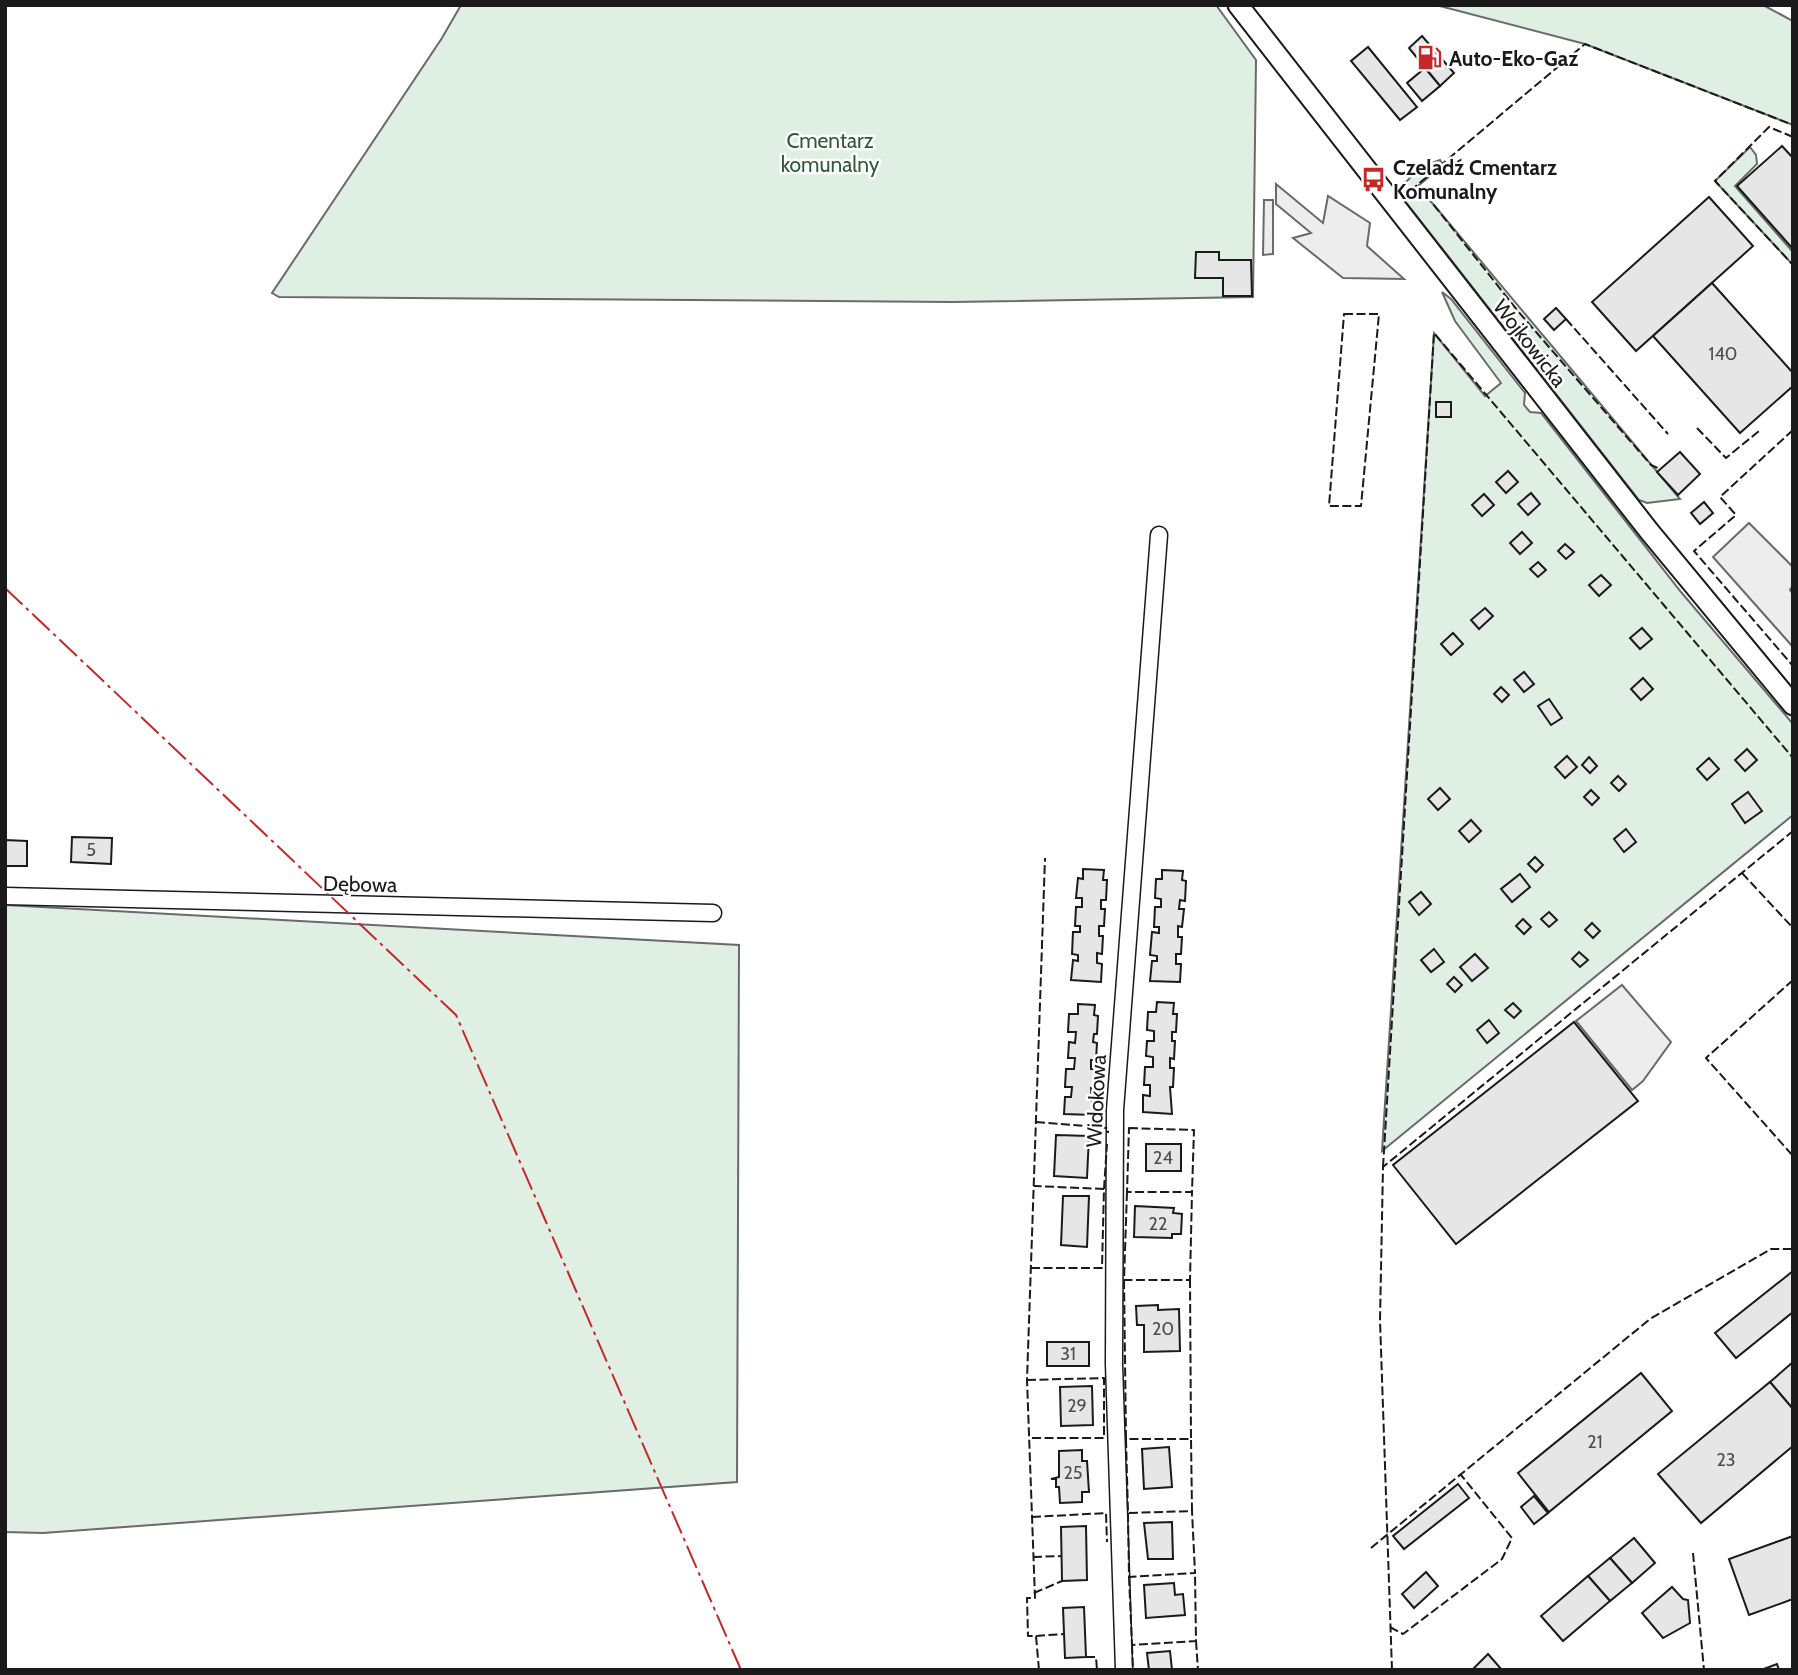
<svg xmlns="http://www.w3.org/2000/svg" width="1798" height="1675" viewBox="0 0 1798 1675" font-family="Cabin,sans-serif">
  <rect width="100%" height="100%" fill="#fff"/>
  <g fill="#e0efe3" stroke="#6a6a6a" stroke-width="2">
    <polygon points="461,5 1216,5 1256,60 1253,297 952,302 279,297 272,293 442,38"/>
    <polygon points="1436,5 1763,5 1793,21 1793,125 1585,44"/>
    <polygon points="1750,147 1756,155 1757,164 1735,186 1793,252 1793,265 1715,181"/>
    <polygon points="1440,160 1443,165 1418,186 1680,499 1647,503 1639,500 1405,201 1404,184 1420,167"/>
    <polygon points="1442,292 1451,299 1525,393 1524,405 1530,412 1541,413 1681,592 1793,724 1793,815 1382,1151 1434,333 1485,396 1501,383 1455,321"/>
    <polygon points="5,905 739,945 737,1482 43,1533 5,1532"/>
  </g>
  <g fill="#ededed" stroke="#6a6a6a" stroke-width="2">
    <polygon points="1276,184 1323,223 1328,196 1370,223 1367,246 1404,279 1343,278 1293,238 1311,233 1276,204"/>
    <polygon points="1264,200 1273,200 1273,254 1263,255"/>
    <polygon points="1749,523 1793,567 1793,585 1790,590 1793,594 1793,647 1713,557"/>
    <polygon points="1622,985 1671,1042 1643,1081 1632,1090 1576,1021"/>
  </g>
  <g fill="#e6e6e6" stroke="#1a1a1a" stroke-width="2">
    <polygon points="1422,36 1454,73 1440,86 1409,48"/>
    <polygon points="1368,47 1417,107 1400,120 1351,61"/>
    <polygon points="1425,68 1440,86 1422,101 1407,83"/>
    <polygon points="1782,146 1793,158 1793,249 1737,186"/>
    <polygon points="1709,197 1753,246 1636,351 1592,302"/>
    <polygon points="1196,252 1219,252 1219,260 1251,260 1252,296 1223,296 1223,278 1195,278"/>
    <polygon points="1712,283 1793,373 1793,386 1740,433 1653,336"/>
    <polygon points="1556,308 1566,319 1554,330 1544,319"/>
    <rect x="1436" y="402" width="15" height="15"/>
    <polygon points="1680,452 1700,474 1678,495 1657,472"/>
    <polygon points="1508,471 1518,482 1506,493 1496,482"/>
    <polygon points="1531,493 1540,504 1528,515 1518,504"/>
    <polygon points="1484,494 1494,505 1482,516 1472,505"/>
    <polygon points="1704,502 1713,513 1700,524 1691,513"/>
    <polygon points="1522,532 1532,543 1520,554 1510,543"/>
    <polygon points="1565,544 1574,552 1566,559 1558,551"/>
    <polygon points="1538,562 1546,570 1538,577 1530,569"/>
    <polygon points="1601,575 1611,585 1599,596 1589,585"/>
    <polygon points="1485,608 1493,616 1479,629 1471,620"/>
    <polygon points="1642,628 1652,639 1640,649 1630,638"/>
    <polygon points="1453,633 1463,644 1451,655 1441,644"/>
    <polygon points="1524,672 1534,684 1524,692 1514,680"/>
    <polygon points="1643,678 1653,689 1641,700 1631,689"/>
    <polygon points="1501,687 1509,695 1502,702 1494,694"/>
    <polygon points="1549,699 1562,718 1551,725 1538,706"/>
    <polygon points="1747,749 1757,760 1745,771 1735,760"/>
    <polygon points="1567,756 1577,767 1565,778 1555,767"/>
    <polygon points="1589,757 1597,766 1590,773 1582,765"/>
    <polygon points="1709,758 1719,769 1707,780 1697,769"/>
    <polygon points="1618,776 1626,784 1619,791 1611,783"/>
    <polygon points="1440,788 1450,799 1438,810 1428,799"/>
    <polygon points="1591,790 1599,798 1592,805 1584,797"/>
    <polygon points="1748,792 1762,811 1745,823 1732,804"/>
    <polygon points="1471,820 1481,831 1469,842 1459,831"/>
    <polygon points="1626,829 1636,842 1624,852 1614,839"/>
    <polygon points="72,837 112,838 111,864 71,862"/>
    <polygon points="5,840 27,841 27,866 5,866"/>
    <polygon points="1535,857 1543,865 1536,872 1528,864"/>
    <polygon points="1083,869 1104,870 1103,880 1107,880 1106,900 1101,900 1101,909 1105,909 1104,926 1099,926 1099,936 1103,936 1102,954 1097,953 1097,963 1102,964 1101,982 1071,980 1073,960 1078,961 1078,955 1072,954 1073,932 1080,932 1080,926 1075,926 1076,907 1082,907 1082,898 1076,898 1078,878 1083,879"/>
    <polygon points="1162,870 1183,871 1182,880 1186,881 1185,901 1180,900 1179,909 1184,909 1182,927 1178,926 1178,937 1182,937 1181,954 1176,954 1176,964 1181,964 1180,982 1150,981 1152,961 1157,961 1157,956 1150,955 1152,932 1159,933 1159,927 1154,927 1155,907 1161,907 1161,899 1155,898 1156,879 1162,879"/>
    <polygon points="1520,874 1530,887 1512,902 1501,889"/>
    <polygon points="1421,892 1431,904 1419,915 1409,902"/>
    <polygon points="1549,912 1557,920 1549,927 1541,919"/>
    <polygon points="1523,919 1531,927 1524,934 1516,926"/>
    <polygon points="1592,923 1600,931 1593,938 1585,930"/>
    <polygon points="1434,949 1444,962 1431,972 1421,960"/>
    <polygon points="1579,952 1588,960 1580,967 1572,959"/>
    <polygon points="1475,954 1488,968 1472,981 1460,967"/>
    <polygon points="1454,977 1462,985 1455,992 1447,984"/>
    <polygon points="1157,1002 1174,1003 1173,1014 1177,1014 1176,1032 1172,1032 1172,1041 1175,1041 1174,1059 1170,1058 1170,1068 1174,1068 1173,1087 1170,1087 1172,1114 1143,1112 1143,1095 1150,1096 1150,1085 1144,1085 1145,1067 1153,1067 1153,1057 1146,1056 1147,1041 1154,1041 1154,1031 1147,1030 1148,1012 1156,1012"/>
    <polygon points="1513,1003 1521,1011 1514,1018 1505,1010"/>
    <polygon points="1078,1004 1095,1005 1094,1015 1098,1016 1097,1034 1094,1034 1093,1042 1097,1043 1096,1060 1091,1060 1091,1069 1096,1070 1095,1089 1091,1088 1093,1115 1064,1114 1065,1097 1071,1097 1072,1087 1065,1087 1066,1069 1074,1069 1075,1058 1068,1058 1069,1042 1075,1043 1076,1032 1068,1032 1069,1014 1078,1014"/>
    <polygon points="1489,1020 1499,1033 1487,1043 1477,1030"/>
    <polygon points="1574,1022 1638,1101 1456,1244 1393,1165"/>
    <polygon points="1056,1135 1089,1136 1087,1178 1054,1176"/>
    <rect x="1146" y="1144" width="35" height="27"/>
    <polygon points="1063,1196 1089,1196 1087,1247 1061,1245"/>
    <polygon points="1135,1206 1174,1208 1173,1213 1182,1214 1181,1234 1172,1234 1172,1238 1134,1237"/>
    <polygon points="1793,1271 1793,1312 1736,1358 1715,1333"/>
    <polygon points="1158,1305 1158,1310 1179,1309 1180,1351 1144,1352 1144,1325 1137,1325 1136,1306"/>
    <rect x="1047" y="1342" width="42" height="24"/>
    <polygon points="1793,1362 1793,1409 1770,1382"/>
    <polygon points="1641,1373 1672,1411 1549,1512 1518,1473"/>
    <polygon points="1770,1382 1793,1409 1793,1446 1701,1523 1658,1474"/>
    <polygon points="1092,1386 1093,1425 1061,1426 1060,1387"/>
    <polygon points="1169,1447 1172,1487 1144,1489 1142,1449"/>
    <polygon points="1082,1450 1082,1461 1087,1461 1089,1492 1082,1492 1082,1502 1060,1503 1059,1487 1056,1487 1056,1479 1051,1479 1059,1477 1059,1451"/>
    <polygon points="1458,1484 1469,1498 1404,1549 1393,1536"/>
    <polygon points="1534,1496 1548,1513 1534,1524 1521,1507"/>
    <polygon points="1172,1522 1173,1559 1148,1559 1144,1523"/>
    <polygon points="1086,1526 1087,1580 1062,1581 1061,1527"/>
    <polygon points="1793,1536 1793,1599 1749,1615 1729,1559"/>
    <polygon points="1634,1538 1655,1563 1632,1583 1610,1558"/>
    <polygon points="1610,1558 1632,1583 1610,1601 1588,1576"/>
    <polygon points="1426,1572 1438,1586 1414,1608 1402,1594"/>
    <polygon points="1588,1576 1610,1601 1563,1641 1541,1616"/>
    <polygon points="1174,1583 1175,1595 1183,1594 1185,1615 1146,1618 1144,1585"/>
    <polygon points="1672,1587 1683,1599 1688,1600 1690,1623 1663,1638 1642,1613"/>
    <polygon points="1084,1607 1086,1657 1065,1658 1063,1608"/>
    <polygon points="1170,1651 1172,1670 1149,1670 1147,1653"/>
    <polygon points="1488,1654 1502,1670 1472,1670"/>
    <polygon points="1777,1664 1779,1670 1761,1670"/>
  </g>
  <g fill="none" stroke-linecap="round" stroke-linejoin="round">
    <defs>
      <g id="minor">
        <polyline points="5,896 713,913"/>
        <polyline points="1124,1670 1114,1364 1115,1110 1159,535"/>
      </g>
      <polyline id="tertiary" points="1238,5 1649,531 1793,705"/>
    </defs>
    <use href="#minor" stroke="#1a1a1a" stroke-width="19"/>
    <use href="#tertiary" stroke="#1a1a1a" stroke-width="23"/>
    <use href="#minor" stroke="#fff" stroke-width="16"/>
    <use href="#tertiary" stroke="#fff" stroke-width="19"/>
    <g stroke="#1a1a1a" stroke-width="2" stroke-dasharray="9 3.5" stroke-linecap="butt">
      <polyline points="1793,137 1769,127 1715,181 1793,265"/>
      <polyline points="1418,185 1517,310 1651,465 1660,469"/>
      <polyline points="1410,191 1585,44 1793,125"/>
      <polygon points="1344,314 1379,314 1361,506 1329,506"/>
      <polyline points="1566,319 1668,434"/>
      <polyline points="1697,428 1726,458 1759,431"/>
      <polyline points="1793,430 1720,497 1736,515 1694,551 1793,666"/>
      <polyline points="1742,873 1793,928"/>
      <polyline points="1793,980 1706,1058 1793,1156"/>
      <polyline points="1036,1122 1108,1128 1108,1133"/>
      <polygon points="1129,1128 1194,1130 1192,1192 1127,1192"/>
      <polyline points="1383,1167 1434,333 1793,758"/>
      <polyline points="1104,1189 1107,1144"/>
      <polyline points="1127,1192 1124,1280 1190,1280 1192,1192"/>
      <polyline points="1031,1268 1102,1268 1104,1189 1034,1186"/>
      <polyline points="1124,1280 1126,1439 1191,1439 1190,1280"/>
      <polyline points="1027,1380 1104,1378 1104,1438 1029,1438"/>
      <polyline points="1126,1439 1128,1513 1192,1511 1191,1439"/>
      <polyline points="1128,1513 1129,1577 1195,1573 1192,1511"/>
      <polyline points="1032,1517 1106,1513 1107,1542"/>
      <polyline points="1371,1548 1650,1319 1771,1249 1793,1249"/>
      <polyline points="1693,1553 1704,1670"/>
      <polyline points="1033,1557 1062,1556"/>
      <polyline points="1129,1577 1132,1645 1196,1641 1195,1573"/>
      <polyline points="1034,1593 1062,1581"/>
      <polyline points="1390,1627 1403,1634 1502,1559 1512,1538 1461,1475"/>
      <polyline points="1036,1636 1064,1634"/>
      <polyline points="1196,1641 1198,1670"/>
      <polyline points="1132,1645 1133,1670"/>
      <polyline points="1086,1657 1096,1657 1097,1670"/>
      <polyline points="1039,1670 1036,1636 1028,1636 1027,1598 1035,1598 1027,1380 1045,858"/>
      <polyline points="1392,1670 1380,1320 1383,1167 1793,831"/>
    </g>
    <polyline stroke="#c62828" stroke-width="2" stroke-dasharray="24 5 3.5 5" stroke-linecap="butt" points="5,588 456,1015 741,1670"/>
  </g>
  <defs>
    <symbol id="fuel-bare" viewBox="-9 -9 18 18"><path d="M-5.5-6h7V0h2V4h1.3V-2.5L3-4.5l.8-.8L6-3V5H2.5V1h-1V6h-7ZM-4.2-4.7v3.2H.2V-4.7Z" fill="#c62828" stroke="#fff" stroke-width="2.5" paint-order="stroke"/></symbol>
    <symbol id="bus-bare" viewBox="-9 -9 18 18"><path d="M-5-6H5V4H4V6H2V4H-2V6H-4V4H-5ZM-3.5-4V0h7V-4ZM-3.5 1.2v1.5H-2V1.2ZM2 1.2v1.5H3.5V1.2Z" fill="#c62828" stroke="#fff" stroke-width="2.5" paint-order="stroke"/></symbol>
  </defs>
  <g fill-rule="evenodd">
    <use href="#fuel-bare" x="1412" y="40" width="35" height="35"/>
    <use href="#bus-bare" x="1356" y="162" width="35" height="35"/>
  </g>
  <g text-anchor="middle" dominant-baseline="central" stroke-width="5" stroke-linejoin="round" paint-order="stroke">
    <g font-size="18" fill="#4d4d4d">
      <text x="1723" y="354">140</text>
      <text x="91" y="850">5</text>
      <text x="1163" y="1158">24</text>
      <text x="1158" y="1224">22</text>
      <text x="1163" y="1329">20</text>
      <text x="1068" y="1354">31</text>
      <text x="1077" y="1406">29</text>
      <text x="1595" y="1442">21</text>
      <text x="1726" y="1460">23</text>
      <text x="1073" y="1473">25</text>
    </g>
    <g font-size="21" font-weight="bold" fill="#1a1a1a" stroke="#fff" text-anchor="start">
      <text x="1449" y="58">Auto-Eko-Gaz</text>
      <text x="1393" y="167">Czeladź Cmentarz<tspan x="1393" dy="24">Komunalny</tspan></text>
    </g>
    <g font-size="21" fill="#2b5a34" stroke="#fff">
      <text x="830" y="140">Cmentarz<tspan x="830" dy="24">komunalny</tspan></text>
    </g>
    <g font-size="21" fill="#1a1a1a" stroke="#fff">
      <text transform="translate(1530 343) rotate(52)">Wojkowicka</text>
      <text transform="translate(360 884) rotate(1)">Dębowa</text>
      <text transform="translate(1096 1101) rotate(-87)">Widokowa</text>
    </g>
  </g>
  <rect width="1798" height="1675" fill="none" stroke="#1a1a1a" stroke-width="14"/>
</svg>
